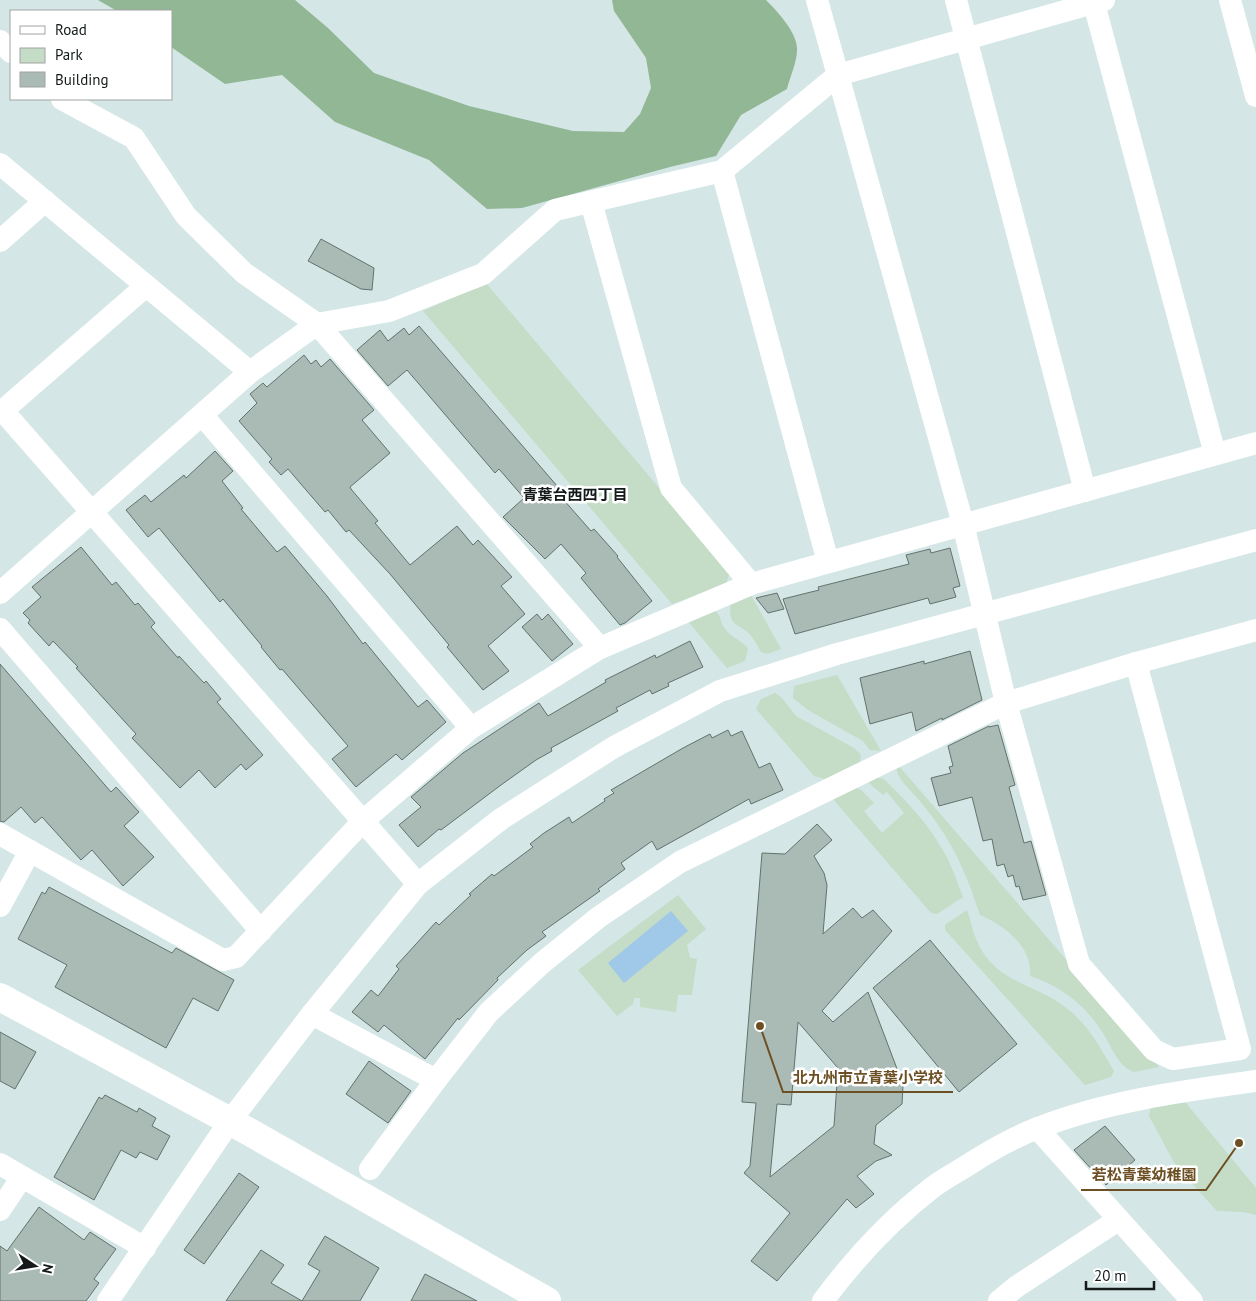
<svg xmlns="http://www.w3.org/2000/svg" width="1256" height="1301" viewBox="0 0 1256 1301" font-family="'PT Sans','Noto Sans JP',sans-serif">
  <rect width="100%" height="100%" fill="#d4e6e6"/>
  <g fill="#c5dcc6">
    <polygon points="486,283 730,572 726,584 672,604 423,311"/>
    <path d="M751,595l30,54 -14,5 -6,-2c-3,-5 -5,-10 -9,-15 -12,-16 -25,-7 -21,-35z"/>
    <path d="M713,609c10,8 6,13 13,21 6,8 16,10 22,19l-3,12 -18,7 -40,-48z"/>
    <polygon points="837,675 881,751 870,750 863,741 808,710 793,698 794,686"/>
    <polygon points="775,693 782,698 796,716 854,748 861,755 860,762 825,779 814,776 756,709 761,699"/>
    <path d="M898,765l261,302 -25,5c-3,-1 -7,-3 -10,-6 -9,-8 -16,-26 -23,-36 -17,-26 -42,-45 -71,-54 3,-29 -26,-51 -50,-61 -15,-46 -29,-77 -61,-115 -9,-11 -22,-20 -23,-34z"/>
    <path d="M875,777l9,2c20,20 40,40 55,65 11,16 17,35 24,53l-26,17 -6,-1 -99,-115 22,-11 7,3 13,13 -10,8 18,22 22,-20 -17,-21 -4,3 -14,-12 3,-5z"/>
    <polygon points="678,895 706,929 687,945 690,958 697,959 692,995 678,995 676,1012 640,1007 640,998 634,998 633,1004 617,1016 578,970"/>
    <path d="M967,910c4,10 5,20 9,29 19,45 57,43 89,68 22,16 35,40 49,64l-3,6 -26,8 -140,-155v-5z"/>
    <polygon points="1185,1102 1256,1188 1256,1215 1243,1212 1217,1211 1176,1166 1149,1116 1151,1107"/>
  </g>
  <path fill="#92b794" d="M98,0h197l33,28 46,45 95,33 104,25 51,1 16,-18 11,-26 -5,-30 -32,-47 -2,-11h154c11,11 32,33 31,50 0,12 -7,27 -10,39l-46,26 -25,41 -46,11 -148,41 -35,1 -58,-49 -94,-38 -53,-47 -57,9 -54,-37v-36h-54z"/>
  <polygon fill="#a0c9e9" points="671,911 688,931 624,983 608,963"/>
  <g fill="#aabab4" stroke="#63726c" fill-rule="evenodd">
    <polygon points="321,239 374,268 372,290 361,289 308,261"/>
    <polygon points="419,326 558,487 555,490 591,531 594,529 618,556 617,557 652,601 625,623 620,625 581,578 586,573 561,544 545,559 503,517 524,498 499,469 495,473 407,370 388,386 357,350 380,330 388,341 404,328 409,335"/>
    <polygon points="304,355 311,364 316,360 321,367 330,359 374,410 362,420 390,453 350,487 351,489 378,521 375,523 410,565 457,526 473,545 478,540 512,577 501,586 525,614 488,646 509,671 483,690 447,647 449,645 390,574 349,530 346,532 328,510 325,512 288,469 281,475 269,462 272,459 239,421 257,403 250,394 263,383 267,387"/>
    <polygon points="215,451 233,471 222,481 243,508 241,509 277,552 285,546 327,596 363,644 365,642 418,707 427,700 446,722 402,760 396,754 356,787 332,759 348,746 282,669 280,670 261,647 262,646 223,599 220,602 159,528 148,537 126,510 145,495 151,502 184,475 186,478"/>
    <polygon points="81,547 112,585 116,582 135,605 138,603 155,623 151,627 178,658 179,656 204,683 206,681 221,699 217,702 263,755 246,770 241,764 215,788 199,770 180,788 132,738 136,734 76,668 78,667 53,641 49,646 28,623 30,620 23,613 41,597 32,587"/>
    <polygon points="950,548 960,586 953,588 956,597 930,604 928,598 795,634 783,599 819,590 818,587 909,564 906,555 930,549 931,553"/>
    <polygon points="777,593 784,609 768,613 756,598"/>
    <polygon points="537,614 542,620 548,614 573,644 552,661 522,627"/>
    <polygon points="690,641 703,667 668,683 669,686 652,694 650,690 616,708 618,711 551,748 552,751 536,760 501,785 441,830 439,829 418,847 399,825 421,807 411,797 463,753 539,703 548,716 606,682 605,680 655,655 656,658"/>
    <polygon points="970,651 982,700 942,720 942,718 916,731 912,712 870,724 860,678 924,661 924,664"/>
    <polygon points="0,664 111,792 116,787 139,812 124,826 154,857 123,886 92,850 81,860 42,817 35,823 21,807 4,822 0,821"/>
    <polygon points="998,725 1015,785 1009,787 1024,843 1031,841 1046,895 1023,900 1019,886 1016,887 1013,875 1008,877 1004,864 997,866 992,839 983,841 972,797 939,806 931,778 951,773 949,767 953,766 948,746 989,726 989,727"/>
    <polygon points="728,730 731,736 742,731 759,768 770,763 783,790 751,804 749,799 657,850 652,841 621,863 625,869 598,889 600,891 542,932 546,936 527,950 497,978 498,980 459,1020 458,1018 425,1059 384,1025 378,1032 352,1012 371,990 378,996 399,969 396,966 436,922 439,925 471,895 469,894 492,874 494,876 533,847 530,844 544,833 569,817 572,823 605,801 604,799 614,793 611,790 683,748 710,734 712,738"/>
    <path d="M817,824l15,16 -18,16 10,17 3,12 -4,49 30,-26 9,10 11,-8 19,21 -70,80 11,11 35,-30 31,82 -1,6 5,6 -1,18 -26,21 -2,19 18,11 -16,6 -19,15 17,18 -18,14 -9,-9 -70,82 -26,-20 39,-48 -46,-40 6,-7 6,-63 -14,-1 20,-249 23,1zM798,1022l40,46 -4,58 -64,51 7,-73 14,1z"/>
    <polygon points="49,887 172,953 176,948 234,980 218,1011 193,998 166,1048 55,987 67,965 18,939 42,892 45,894"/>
    <polygon points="930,940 1017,1044 959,1092 873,988"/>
    <polygon points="0,1032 36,1052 15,1089 0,1081"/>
    <polygon points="369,1061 411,1091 388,1123 346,1094"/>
    <polygon points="105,1095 137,1112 139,1108 156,1118 152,1126 170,1136 157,1160 140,1152 136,1158 121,1150 94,1200 54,1177 99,1097 102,1099"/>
    <polygon points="1105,1126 1135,1160 1106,1185 1074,1150"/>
    <polygon points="239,1173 259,1187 204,1264 184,1250"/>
    <polygon points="39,1207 84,1240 90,1232 116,1249 94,1279 99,1283 86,1301 0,1301 0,1246 7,1251"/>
    <polygon points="325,1236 379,1268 360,1301 302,1301 320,1271 308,1264"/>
    <polygon points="261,1250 284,1265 271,1283 302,1301 226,1301"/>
    <polygon points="425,1274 477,1301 411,1301"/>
  </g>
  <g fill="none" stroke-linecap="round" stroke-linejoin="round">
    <g stroke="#fff" stroke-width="22">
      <polyline points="817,0 963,524 1006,703 1079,964 1154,1050 1173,1059 1240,1049 1136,663"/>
      <polyline points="956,0 1085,491"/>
      <polyline points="1093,0 1215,454"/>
      <polyline points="1230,0 1256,96"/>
      <polyline points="0,41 11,52"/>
      <polyline points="62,99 134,138 186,216 244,273 317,324 600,648"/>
      <polyline points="0,164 250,372"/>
      <polyline points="722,171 828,562"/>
      <polyline points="591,202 671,488 751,584"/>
      <polyline points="0,241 45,201"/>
      <polyline points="3,411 418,884"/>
      <polyline points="0,413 146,286"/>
      <polyline points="203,416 471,728"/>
      <polyline points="0,593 250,372 317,324 389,311 483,274 555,210 722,171 838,75 1104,0"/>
      <polyline points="0,629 261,931"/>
      <polyline points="0,834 223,960 236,957 363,821 471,728 600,648 751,584 1256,443"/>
      <polyline points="0,906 30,851"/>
      <polyline points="312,1014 436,1080"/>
      <polyline points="1037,1128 1192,1301"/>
      <polyline points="0,1164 145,1248"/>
      <polyline points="370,1169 436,1080 489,1012 542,963 599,917 680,862 1006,703 1136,663 1256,630"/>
      <polyline points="0,1210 22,1177"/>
      <polyline points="108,1301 230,1121 312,1014 418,884 501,819 614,747 720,691 837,654 1256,540"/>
      <path d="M823,1301c32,-43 67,-81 110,-114 12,-9 26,-16 38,-24 22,-14 43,-26 67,-35 69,-27 145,-37 218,-47"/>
      <polyline points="999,1301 1016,1287 1118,1220"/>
    </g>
    <polyline stroke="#fff" stroke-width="28" points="0,997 230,1121 547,1301"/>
  </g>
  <g text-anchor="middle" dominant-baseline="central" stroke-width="5" stroke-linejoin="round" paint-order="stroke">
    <g font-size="15" font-weight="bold" fill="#141a1a" stroke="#fff">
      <text x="575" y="494">青葉台西四丁目</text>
    </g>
  </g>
  <path fill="none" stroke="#6d4f24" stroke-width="2" d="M760 1026L783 1092H953M1239 1143L1206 1190H1081"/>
  <g fill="#6d4f24" stroke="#fff" stroke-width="2">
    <circle cx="760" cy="1026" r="5"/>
    <circle cx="1239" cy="1143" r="5"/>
  </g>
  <g font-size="15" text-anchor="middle" font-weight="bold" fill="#6d4f24" stroke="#fff" stroke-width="5" stroke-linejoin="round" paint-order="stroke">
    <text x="868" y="1083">北九州市立青葉小学校</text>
    <text x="1144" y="1180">若松青葉幼稚園</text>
  </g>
  <rect x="10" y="10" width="162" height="90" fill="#ffffff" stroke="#a1a3a3"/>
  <rect x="20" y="26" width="25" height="8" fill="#ffffff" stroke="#a1a3a3"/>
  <text x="55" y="35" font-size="15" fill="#141a1a">Road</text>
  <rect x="20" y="48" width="25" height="15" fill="#c5dcc6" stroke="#a1a3a3"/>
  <text x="55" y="60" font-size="15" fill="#141a1a">Park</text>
  <rect x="20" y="72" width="25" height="15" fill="#aabab4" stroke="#a1a3a3"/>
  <text x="55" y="85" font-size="15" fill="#141a1a">Building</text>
  <g transform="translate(35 1266) rotate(102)" stroke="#ffffff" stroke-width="4" paint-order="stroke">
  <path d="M0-4L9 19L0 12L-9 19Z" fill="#141a1a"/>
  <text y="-8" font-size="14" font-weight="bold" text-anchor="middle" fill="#141a1a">N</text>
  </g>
  <path d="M1086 1281v8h68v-8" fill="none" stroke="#141a1a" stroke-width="2.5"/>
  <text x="1094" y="1281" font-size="15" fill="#141a1a" stroke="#ffffff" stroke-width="4" paint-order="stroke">20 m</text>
</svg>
